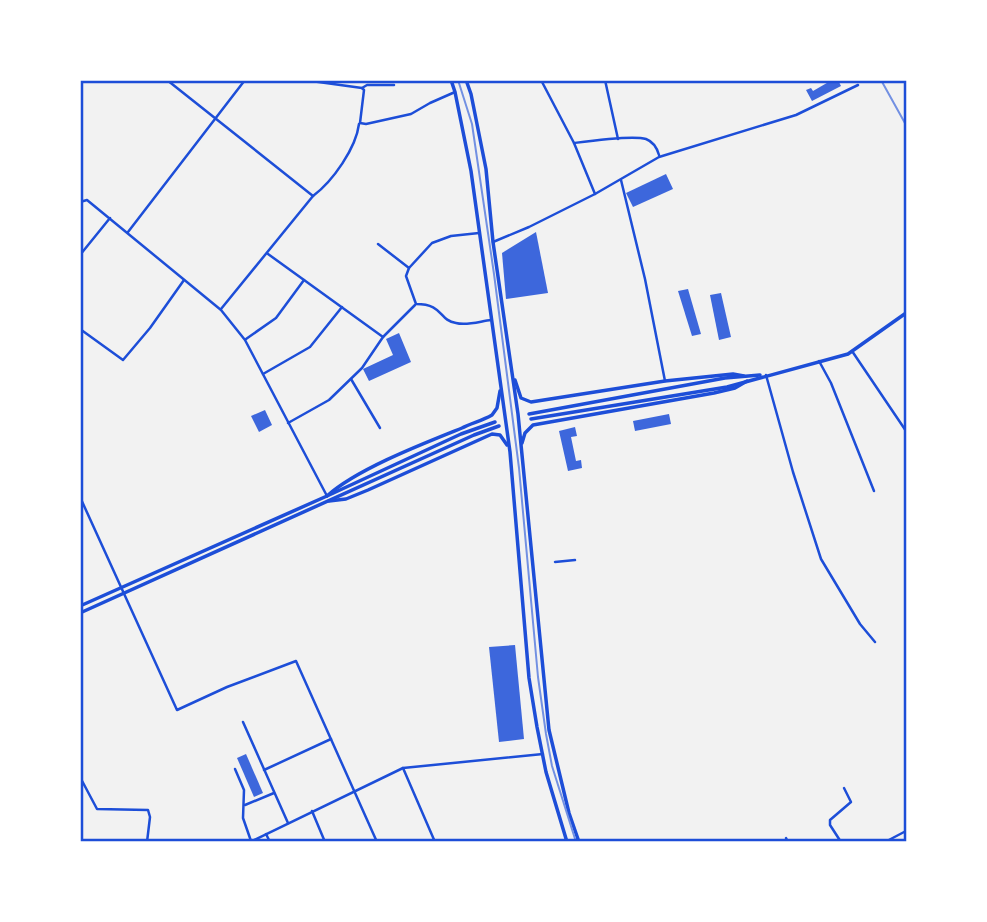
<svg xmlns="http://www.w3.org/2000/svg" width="987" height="922" viewBox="0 0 987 922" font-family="'Sofia Sans Condensed',sans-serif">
  <rect width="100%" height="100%" fill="#f2f2f2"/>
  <g fill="#3d67dc">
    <polygon points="838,80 841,86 812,101 806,90 811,88 813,91 832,80"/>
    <polygon points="666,174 673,189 633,207 626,193"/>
    <polygon points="536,232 548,293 506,299 502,253"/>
    <polygon points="688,289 701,334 692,336 678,291"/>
    <polygon points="721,293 731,337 719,340 710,295"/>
    <polygon points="399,333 411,362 369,381 363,369 393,355 386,339"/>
    <polygon points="265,410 272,425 259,432 251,416"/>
    <polygon points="669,414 671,424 635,431 633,421"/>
    <polygon points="575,427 577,436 571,437 576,461 581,460 582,468 568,471 559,431"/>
    <polygon points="515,645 524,739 499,742 489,647"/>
    <polygon points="246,754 263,793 254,797 237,758"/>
  </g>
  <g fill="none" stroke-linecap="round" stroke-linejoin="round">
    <g stroke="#1d4ed8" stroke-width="2.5">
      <polyline points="167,80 313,196 221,309"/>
      <polyline points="304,80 362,88 364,90 360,123 366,124 411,114 430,103 455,92"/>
      <polyline points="541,80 574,143 595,194"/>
      <polyline points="605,80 618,139"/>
      <polyline points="362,88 367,85 394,85"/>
      <path d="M574,143c15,-2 59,-8 72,-4 8,3 11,9 13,16"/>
      <polyline points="621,180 645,279 665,381"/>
      <path d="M313,196c20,-15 43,-48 46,-72"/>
      <polyline points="80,202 87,200 221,310 245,340 327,496"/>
      <polyline points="128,232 245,80"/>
      <polyline points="493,242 529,227 595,194 659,157 796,115 858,85"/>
      <polyline points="378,244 409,268 432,243 451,236 479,233"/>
      <polyline points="268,254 383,337 362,368 329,400 288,423"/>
      <polyline points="80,255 110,218"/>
      <path d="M409,268l-3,8 10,28c28,0 22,16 40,19 11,3 25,-2 35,-3"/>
      <polyline points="80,329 123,360 150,328 184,280"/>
      <polyline points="383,337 415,305"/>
      <polyline points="246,339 276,318 304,280"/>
      <polyline points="852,351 906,431"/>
      <polyline points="819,361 831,383 874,491"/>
      <polyline points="263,374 310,347 342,307"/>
      <polyline points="766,375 793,472 821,559 860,624 875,642"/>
      <polyline points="351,379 380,428"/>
      <polyline points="80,497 177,710 227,687 296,661 377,842"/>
      <polyline points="555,562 575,560"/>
      <polyline points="243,722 288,823"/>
      <polyline points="403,768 435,842"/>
      <polyline points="235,769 244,790 243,818 251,841"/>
      <polyline points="264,770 331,739"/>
      <polyline points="80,777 97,809 148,810 150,817 147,842"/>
      <polyline points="245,805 274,793"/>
      <polyline points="312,811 325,842"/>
      <polyline points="266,834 270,842"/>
      <polyline points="786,838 788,842"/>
      <polyline points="841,842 830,825 830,820 851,802 844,788"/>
      <polyline points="885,842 906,831"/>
    </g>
    <polyline stroke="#1d4ed8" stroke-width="2.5" points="250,842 403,768 543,754"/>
    <g stroke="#1d4ed8" stroke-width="3.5">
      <polyline points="529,414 725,378 760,375"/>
      <polyline points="531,419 727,387 848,354 906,313"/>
      <polyline points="80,606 327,496 461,434 495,422"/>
      <polyline points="80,613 474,435 499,426"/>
    </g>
    <g stroke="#1d4ed8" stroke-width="3.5">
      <polyline points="451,80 455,92 471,171 510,452 529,678 537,727 546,772 567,842"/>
      <polyline points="466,80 471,94 486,169 493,242 518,414 549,730 569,813 579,842"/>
      <polyline points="515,380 521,398 531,402 665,381 733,374 744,376"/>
      <polyline points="522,443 525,433 533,425 714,393 735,388 747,381"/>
      <path d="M327,496c30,-27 95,-52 135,-68 9,-5 20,-7 30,-13l5,-7 3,-17"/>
      <polyline points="329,501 346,499 368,490 492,434 500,435 507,445"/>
    </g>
    <polyline stroke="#7290e2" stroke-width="2" points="458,80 472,124 494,274 519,468 538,677 546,734 552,766 576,842"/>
    <polyline stroke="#7290e2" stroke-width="2" points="881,80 906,125"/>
  </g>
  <rect width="987" height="922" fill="none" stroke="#ffffff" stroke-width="164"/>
  <rect x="82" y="82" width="823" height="758" fill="none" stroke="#1d4ed8" stroke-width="2.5"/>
</svg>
